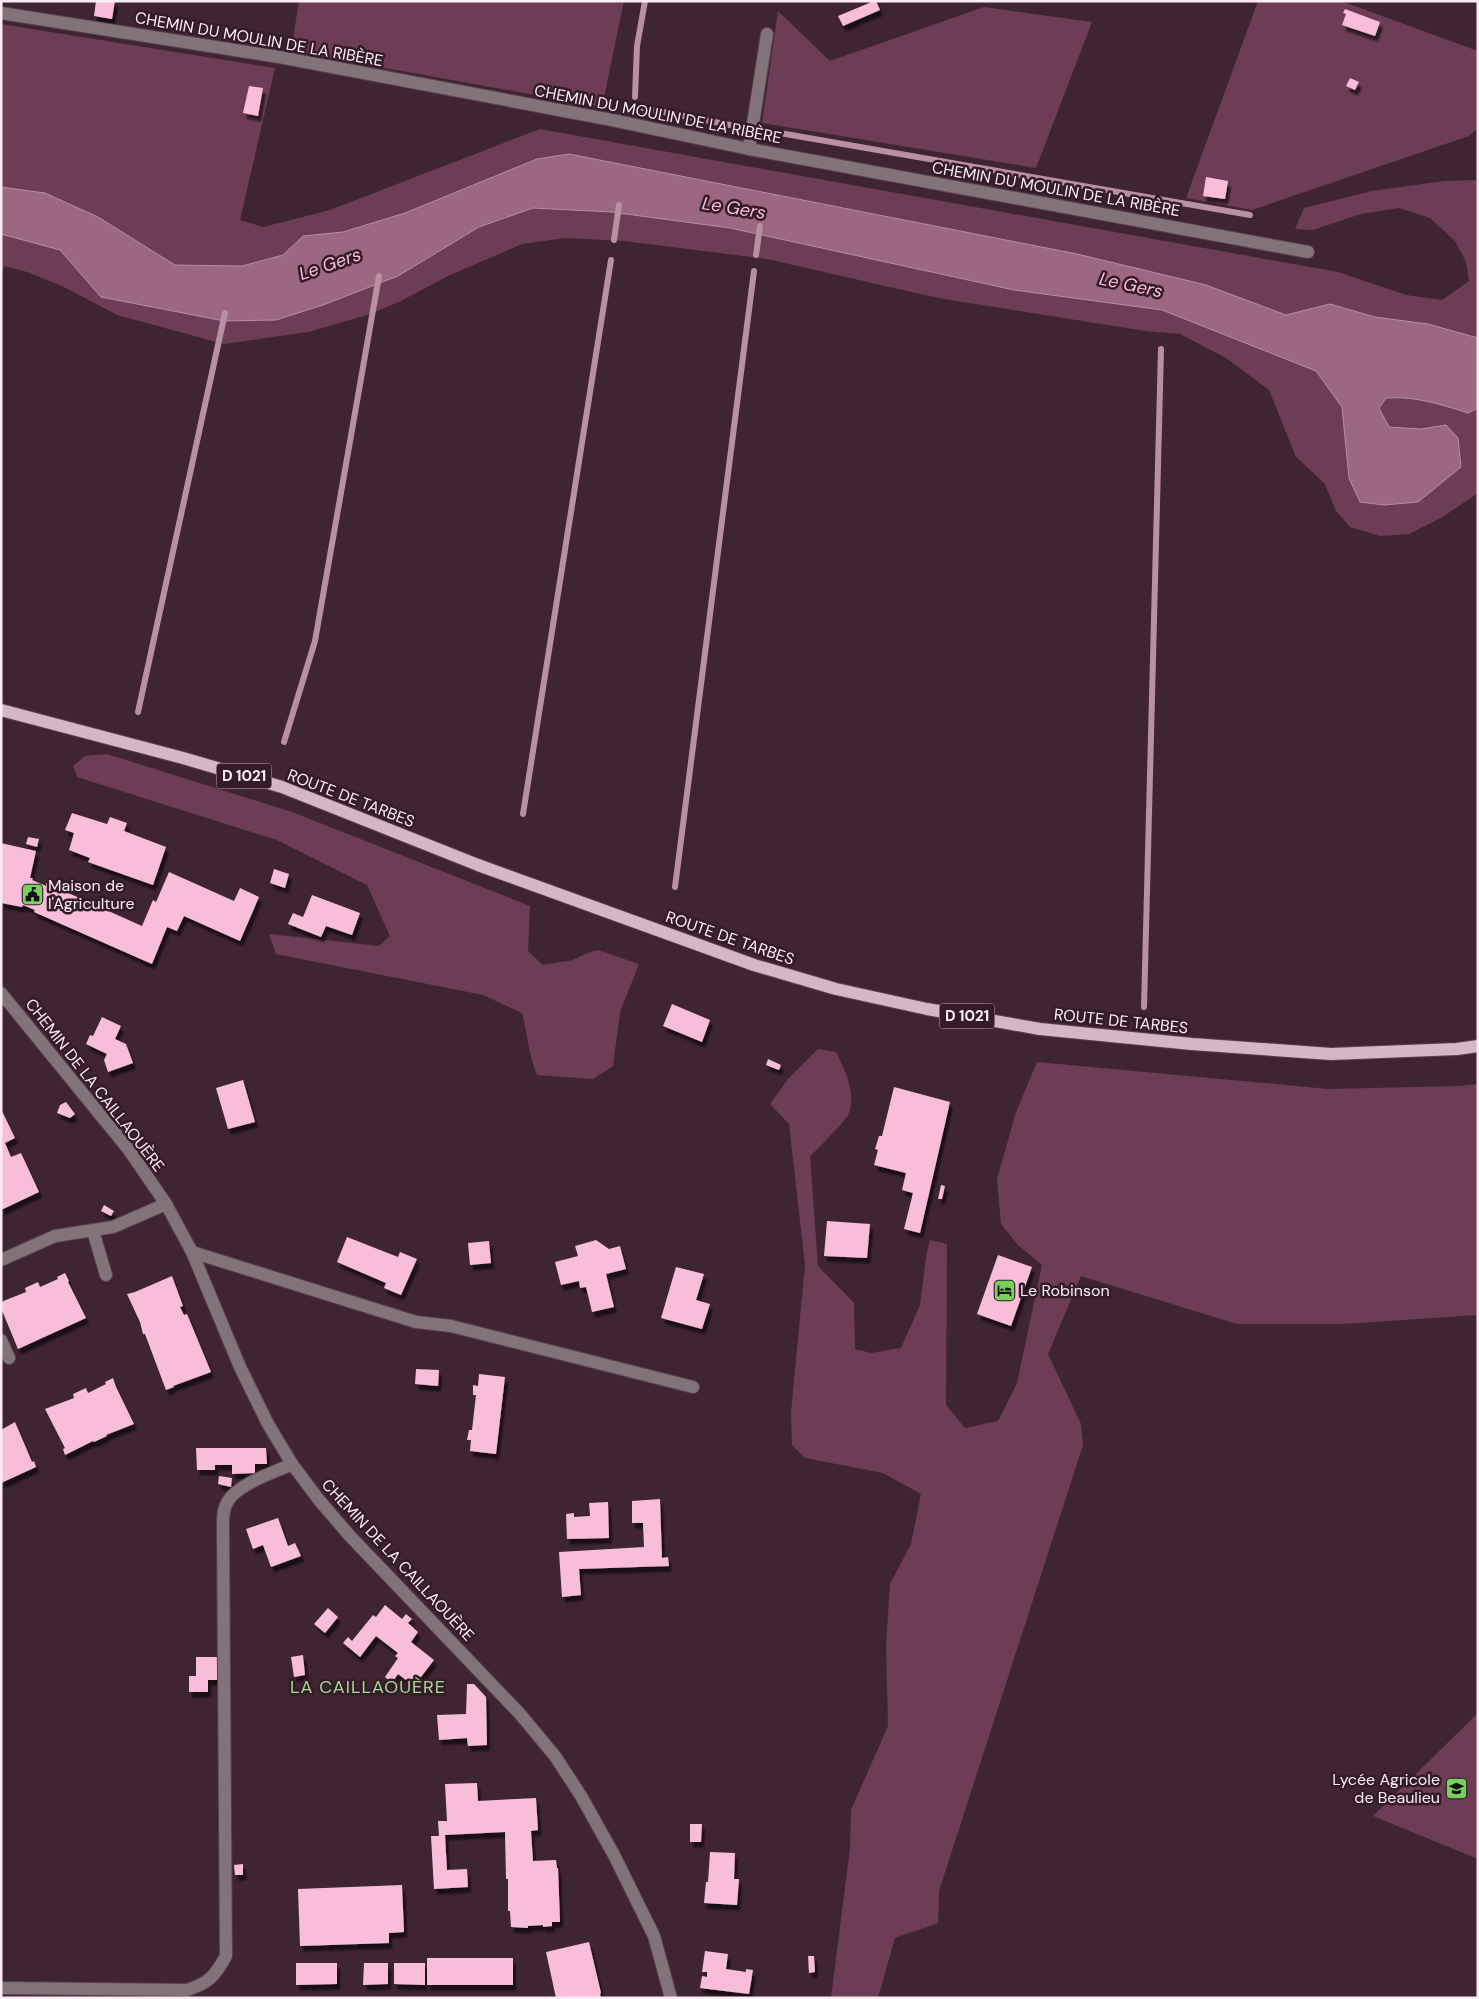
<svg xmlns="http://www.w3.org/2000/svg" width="1479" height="1999" viewBox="0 0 1479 1999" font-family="'DM Sans',sans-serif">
  <defs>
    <filter id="shadow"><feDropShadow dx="3" dy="5.5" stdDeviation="1" flood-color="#0009"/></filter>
  </defs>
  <rect width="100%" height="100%" fill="#3f2532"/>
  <g fill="#6c3d55">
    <polygon points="299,1 624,1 602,107 291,51"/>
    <polygon points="1258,1 1341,1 1478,51 1478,128 1469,136 1252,210 1186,198"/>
    <polygon points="984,7 1092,22 1036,168 762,123 778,11 830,61"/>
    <polygon points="1,24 275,68 240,220 263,227 330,210 540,129 1338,272 1406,295 1442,300 1469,281 1466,262 1455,241 1430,218 1399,208 1361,214 1313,230 1295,229 1304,208 1372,191 1444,181 1474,180 1478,182 1478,338 1428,324 1375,317 1330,304 1286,315 1206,285 887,216 569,154 537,159 405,213 343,232 303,236 283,255 242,266 175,265 98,217 45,193 1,187"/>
    <path d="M533,208l78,4 119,16 284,62 148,20 154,61 26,35 7,72 93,3 19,-14 -14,-42 -26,4 -32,-2 -10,-19 6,-10c29,-1 55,6 83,14l10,-4v85l-37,25 -32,16 -29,2 -30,-9 -14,-16 -11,-27 -29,-27 -27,-67 -43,-32 -46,-24 -34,-3 -208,-33 -171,-39 -143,-18 -59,-3 -43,6 -74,32 -49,26 -32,13 -59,17 -84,12 -107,-29 -55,-29 -35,-14 -23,-6 -3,10v-42l59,16 41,47 123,24 52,-1 47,-15 74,-29 82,-49z"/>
    <path d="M107,754l185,58 238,94 -2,45 15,14 30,-5 14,-7 11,-3 41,14 -19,48 -7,54 -20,13 -56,-4c-9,-21 -9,-40 -15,-62l-39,-18 -207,-41 -7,-20 110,12 11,-10 -23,-51 -90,-45 -200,-63 -4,-11 12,-10z"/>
    <path d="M818,1049l18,3c9,18 20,40 13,61 -4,9 -31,35 -39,44l8,109 36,37 1,46 16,4 30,-5 19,-43 6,-48 4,-17 17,4 -1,161 19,23 33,-7 19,-38 25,-118 -24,-20 -17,-21 -4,-45 19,-67 21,-50 291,27 131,-3 19,-2v231l-135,9h-106l-156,-48 -33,78 33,70 2,21 -144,446 -1,32 -43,15 -17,60h-47l19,-150 1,-38 37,-84 -2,-80 4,-62 21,-40 10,-50 -38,-21 -78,-15 -13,-13 -1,-33 14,-147 -16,-141 -19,-20 18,-25z"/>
    <polygon points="1478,1713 1478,1859 1373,1816"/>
  </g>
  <path fill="#9b6781" stroke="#b98fa4" d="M569,154l508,100 129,31 80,30 44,-11 45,13 53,7 50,14v70l-10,5c-28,-9 -54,-17 -82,-15l-7,10 10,19 32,2 25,-4 12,13 3,29 -43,35 -34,3 -24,-3 -11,-24 -7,-71 -26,-36 -154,-61 -148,-20 -284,-62 -119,-16 -78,-4 -54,19 -81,49 -75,29 -47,15 -52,1 -123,-24 -41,-47 -59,-16v-47l44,6 53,24 77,48 67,1 41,-11 20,-19 40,-4 62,-19 132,-54z"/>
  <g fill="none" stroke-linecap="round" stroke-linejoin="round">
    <g stroke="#b98fa4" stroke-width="6">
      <polyline points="635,97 637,46 645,1"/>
      <polyline points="643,108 740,127"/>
      <polyline points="774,132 1250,215"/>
      <polyline points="614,240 619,205"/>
      <polyline points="756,255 760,226"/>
      <polyline points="138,712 225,313"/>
      <polyline points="284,742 315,641 379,276"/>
      <polyline points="523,814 611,260"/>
      <polyline points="675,887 754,271"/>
      <polyline points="1144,1007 1161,349"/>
    </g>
  </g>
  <g fill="#f8bed9" filter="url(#shadow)">
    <polygon points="96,1 115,1 112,19 94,16"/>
    <polygon points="874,1 876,1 880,10 843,26 838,16"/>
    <polygon points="1345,9 1380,22 1375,36 1342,25 1346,14 1343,13"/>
    <polygon points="1350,78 1359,82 1355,90 1346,86"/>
    <polygon points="249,86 263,88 258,116 243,113"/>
    <polygon points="1206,177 1228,181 1225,199 1203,196"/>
    <polygon points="72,813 107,824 110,817 127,823 124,831 166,847 153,885 88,862 90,858 69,850 74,833 65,830"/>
    <polygon points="28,837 39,839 37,847 26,844"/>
    <polygon points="1,843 36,851 30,878 33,878 32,880 46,886 46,883 142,926 153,900 156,902 169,872 234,901 240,888 259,897 240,941 184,916 177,931 167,927 152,964 34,912 35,910 23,905 22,907 1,903"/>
    <polygon points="274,869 289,874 285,888 270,883"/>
    <polygon points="312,895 360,913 352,935 326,926 321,937 288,924 293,913 303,917"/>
    <polygon points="672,1004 710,1020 702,1042 663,1026"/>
    <polygon points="102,1017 121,1026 115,1039 126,1044 133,1063 108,1072 104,1060 107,1054 86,1044 90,1035 93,1036"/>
    <polygon points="768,1059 781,1065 779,1070 766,1065"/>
    <polygon points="243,1080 255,1122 228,1129 216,1088"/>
    <polygon points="894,1087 950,1102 920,1233 904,1229 913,1193 902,1190 906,1173 874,1165 878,1150 875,1149 879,1136 882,1136"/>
    <polygon points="66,1102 75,1114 70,1118 57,1113 60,1105"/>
    <polygon points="1,1109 15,1138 5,1143 11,1157 21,1153 39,1192 1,1210"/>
    <polygon points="941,1185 945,1186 942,1199 938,1199"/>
    <polygon points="104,1205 114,1211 111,1216 101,1211"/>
    <polygon points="827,1221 870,1224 867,1258 824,1256"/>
    <polygon points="347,1237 398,1257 400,1252 417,1259 401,1295 384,1288 386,1283 337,1262"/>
    <polygon points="596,1240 609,1249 620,1246 626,1269 606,1274 614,1307 592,1312 586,1287 580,1288 579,1281 561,1285 555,1262 578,1256 575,1246"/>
    <polygon points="489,1241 491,1263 470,1265 468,1243"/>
    <polygon points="998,1255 1032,1267 1011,1326 977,1314"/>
    <polygon points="676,1267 704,1274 696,1300 710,1304 702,1329 661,1318"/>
    <polygon points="65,1273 69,1281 68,1282 86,1318 18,1349 1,1308 1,1302 26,1292 25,1288 38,1282 40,1287 58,1279 57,1277"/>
    <polygon points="172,1276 183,1306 180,1307 184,1315 187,1314 211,1372 173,1386 174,1387 166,1390 145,1334 143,1334 140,1322 127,1294 135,1292"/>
    <polygon points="416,1369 439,1370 438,1386 415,1384"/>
    <polygon points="479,1374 505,1377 496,1454 470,1451 471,1440 467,1440 469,1430 472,1430 476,1395 473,1395 473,1385 478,1386"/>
    <polygon points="113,1378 116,1387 134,1424 106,1435 107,1436 94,1442 93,1441 65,1455 63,1449 65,1448 45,1409 74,1398 73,1394 86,1388 88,1393 106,1384 105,1382"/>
    <polygon points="15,1422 32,1462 34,1461 36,1467 1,1483 1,1430"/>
    <polygon points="196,1448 266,1448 267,1464 255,1464 255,1473 232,1474 232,1465 215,1465 215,1470 197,1470"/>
    <polygon points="219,1476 232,1478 231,1487 218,1484"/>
    <polygon points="660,1499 662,1558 668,1557 669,1566 579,1569 581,1595 562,1597 559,1552 644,1547 643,1523 632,1523 632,1501"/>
    <polygon points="608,1502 609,1538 567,1539 566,1514 574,1513 574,1517 590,1516 589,1503"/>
    <polygon points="278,1518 288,1546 295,1543 301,1556 271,1567 263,1545 253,1549 246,1529"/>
    <polygon points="385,1605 402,1619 406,1614 412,1619 408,1623 418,1632 411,1642 434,1660 414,1686 398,1674 392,1683 385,1677 398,1658 395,1656 398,1653 376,1636 360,1657 343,1643 348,1637 352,1641 373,1615 376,1617"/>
    <polygon points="328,1608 338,1617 325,1633 314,1624"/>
    <polygon points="303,1655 305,1675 294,1677 291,1657"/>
    <polygon points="196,1657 217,1657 217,1680 208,1680 208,1692 189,1692 189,1676 196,1676"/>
    <polygon points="467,1684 474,1684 486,1697 487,1745 468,1746 467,1738 439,1740 437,1715 466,1714"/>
    <polygon points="477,1783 478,1801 536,1798 538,1830 531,1831 533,1861 556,1860 557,1868 558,1868 560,1922 552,1922 552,1926 543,1927 543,1925 528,1926 528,1928 511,1927 510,1911 508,1911 508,1879 506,1879 505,1832 445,1835 447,1870 467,1869 468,1887 434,1889 431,1836 439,1836 438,1821 447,1821 445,1784"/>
    <polygon points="690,1824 702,1824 701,1842 690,1842"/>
    <polygon points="710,1852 735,1853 734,1879 739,1879 737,1905 704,1903 706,1882 708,1882"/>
    <polygon points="243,1864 243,1875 235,1875 234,1865"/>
    <polygon points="402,1885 404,1932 389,1933 389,1943 300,1946 298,1889"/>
    <polygon points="589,1942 601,1993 600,1994 601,1998 556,1998 546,1952"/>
    <polygon points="705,1951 728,1954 726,1969 746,1972 746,1969 753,1970 749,1994 700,1988 702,1976 707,1977 707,1972 702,1972"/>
    <polygon points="808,1956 814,1956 815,1972 809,1973"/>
    <rect x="427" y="1958" width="86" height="27"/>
    <polygon points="296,1963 337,1963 337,1984 296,1985"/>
    <polygon points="364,1963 388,1963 388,1984 363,1985"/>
    <polygon points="394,1963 425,1963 425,1985 394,1984"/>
  </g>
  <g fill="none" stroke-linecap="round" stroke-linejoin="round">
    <defs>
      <g id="minor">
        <polyline points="1,13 279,57 612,120 749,149 1308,252"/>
        <polyline points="749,149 767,34"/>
        <polyline points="1,993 129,1150 166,1204 192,1252 240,1367 268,1424 292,1464 319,1500 349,1535 520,1714 555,1756 581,1796 614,1855 654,1936 671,1998"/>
        <polyline points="93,1231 106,1275"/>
        <polyline points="192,1252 416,1322 451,1326 693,1387"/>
        <polyline points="1,1260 55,1236 113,1227 166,1204"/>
        <polyline points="1,1340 9,1358"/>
        <path d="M1,1988l186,2c22,-7 28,-14 39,-34l-3,-424c0,-10 -1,-22 5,-31 10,-17 45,-28 64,-37"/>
      </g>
      <polyline id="major" points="1,710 183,758 282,787 478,865 754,965 836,989 927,1009 1040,1029 1192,1044 1331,1054 1457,1049 1478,1046"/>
    </defs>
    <use href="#minor" stroke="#5a414d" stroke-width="14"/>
    <use href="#major" stroke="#5a414d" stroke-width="14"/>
    <use href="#minor" stroke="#817379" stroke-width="12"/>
    <use href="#major" stroke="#d4b7c4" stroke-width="12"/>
  </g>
  <defs>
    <symbol id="civic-square" viewBox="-11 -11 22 22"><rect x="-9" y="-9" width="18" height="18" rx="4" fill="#77d259" stroke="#341b28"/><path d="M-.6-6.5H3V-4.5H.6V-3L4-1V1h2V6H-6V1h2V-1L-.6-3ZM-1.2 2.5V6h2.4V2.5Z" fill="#111"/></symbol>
    <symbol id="hotel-square" viewBox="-11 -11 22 22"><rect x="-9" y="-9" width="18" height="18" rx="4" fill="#77d259" stroke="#341b28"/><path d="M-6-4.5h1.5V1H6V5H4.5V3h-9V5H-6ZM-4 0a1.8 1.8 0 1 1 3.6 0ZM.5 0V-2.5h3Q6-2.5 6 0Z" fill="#111"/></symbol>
    <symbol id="school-square" viewBox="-11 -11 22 22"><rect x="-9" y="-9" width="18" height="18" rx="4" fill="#77d259" stroke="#341b28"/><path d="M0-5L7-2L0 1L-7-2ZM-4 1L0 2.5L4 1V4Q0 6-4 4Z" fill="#111"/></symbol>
  </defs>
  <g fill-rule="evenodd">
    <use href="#civic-square" x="20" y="882" width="25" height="25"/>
    <use href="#hotel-square" x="992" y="1278" width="25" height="25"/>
    <use href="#school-square" x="1444" y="1776" width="25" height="25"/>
  </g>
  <g text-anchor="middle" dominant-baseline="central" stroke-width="5" stroke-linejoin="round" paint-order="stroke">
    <g fill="#341b28" stroke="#c1adb7" stroke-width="1">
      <rect x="216.5" y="763.5" width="55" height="25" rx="4"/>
      <rect x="939.5" y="1003.5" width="55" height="25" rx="4"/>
    </g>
    <g font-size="15" font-weight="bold" fill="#feecf4">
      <text x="244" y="776">D 1021</text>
      <text x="967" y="1016">D 1021</text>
    </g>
    <g font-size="16" fill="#feecf4" stroke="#341b28">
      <text transform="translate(259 39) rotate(10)">CHEMIN DU MOULIN DE LA RIBÈRE</text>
      <text transform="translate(658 114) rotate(11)">CHEMIN DU MOULIN DE LA RIBÈRE</text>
      <text transform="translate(1056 189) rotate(10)">CHEMIN DU MOULIN DE LA RIBÈRE</text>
      <text transform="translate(351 798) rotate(21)">ROUTE DE TARBES</text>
      <text transform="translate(730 938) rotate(19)">ROUTE DE TARBES</text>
      <text transform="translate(1121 1021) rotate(6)">ROUTE DE TARBES</text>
      <text transform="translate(95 1085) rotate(52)">CHEMIN DE LA CAILLAOUÈRE</text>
      <text transform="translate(398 1560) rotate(47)">CHEMIN DE LA CAILLAOUÈRE</text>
    </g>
    <g font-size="16" fill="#feecf4" stroke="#341b28" text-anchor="start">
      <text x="48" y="885">Maison de<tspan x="48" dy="18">l'Agriculture</tspan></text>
      <text x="1020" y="1290">Le Robinson</text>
      <text x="1440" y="1779" text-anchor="end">Lycée Agricole<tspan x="1440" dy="18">de Beaulieu</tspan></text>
    </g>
    <g font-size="18" font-style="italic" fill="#fdbddc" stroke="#341b28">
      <text transform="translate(734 208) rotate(9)">Le Gers</text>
      <text transform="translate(330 264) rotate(-19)">Le Gers</text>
      <text transform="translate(1131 285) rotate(12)">Le Gers</text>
    </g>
    <g font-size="18" letter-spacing="1" fill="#a7d898" stroke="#341b28">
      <text x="368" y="1687">LA CAILLAOUÈRE</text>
    </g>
  </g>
  <rect width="1479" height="1999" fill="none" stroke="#feecf4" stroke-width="5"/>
</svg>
